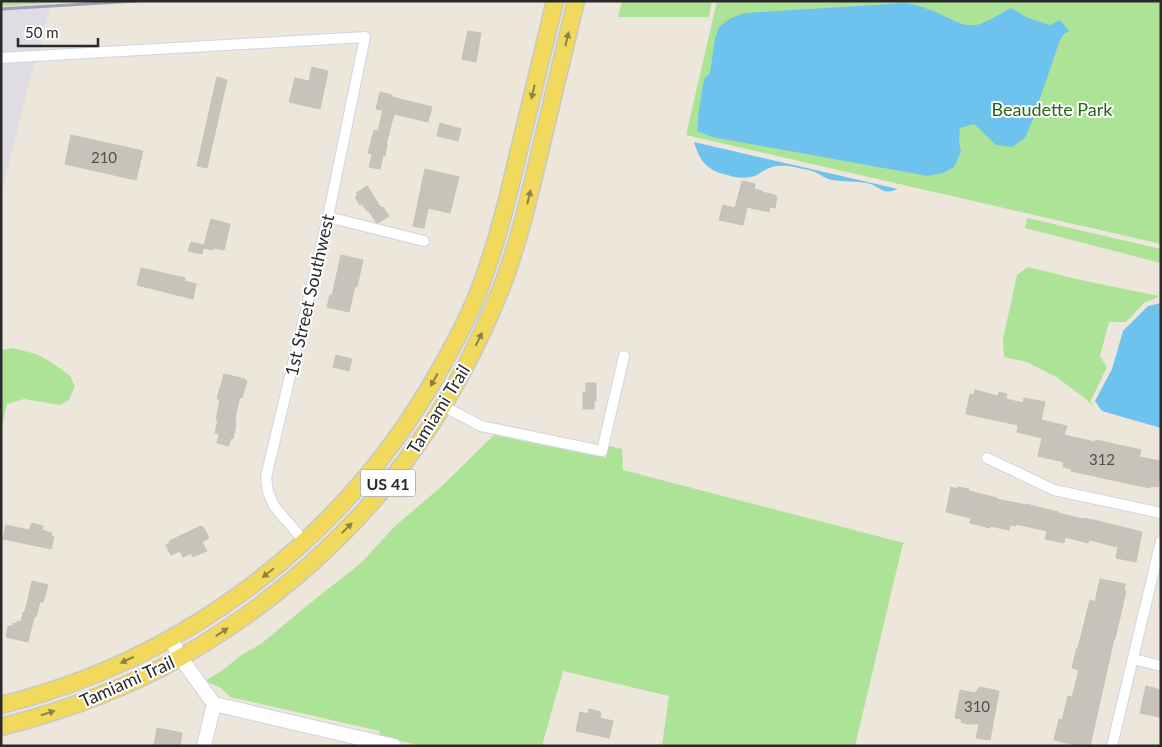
<svg xmlns="http://www.w3.org/2000/svg" width="1162" height="747" viewBox="0 0 1162 747" font-family="Lato,sans-serif">
  <rect width="100%" height="100%" fill="#ece6db"/>
  <g fill="#dfdce4">
    <polygon points="51,3 39,50 1,52 1,6"/>
    <polygon points="35,62 1,193 1,64"/>
  </g>
  <g fill="#ace397">
    <polygon points="1,1 80,1 1,6"/>
    <polygon points="622,1 712,1 709,17 618,17"/>
    <polygon points="717,1 1161,1 1161,244 686,135"/>
    <polygon points="1027,218 1161,249 1161,263 1025,228"/>
    <polygon points="1028,267 1085,281 1159,296 1154,299 1145,302 1126,322 1109,322 1100,356 1107,367 1091,400 1091,403 1094,408 1087,400 1058,378 1027,362 1004,357 1003,339 1017,275"/>
    <polygon points="12,348 36,354 51,362 70,376 75,386 69,400 60,405 24,399 7,404 1,429 1,350"/>
    <polygon points="494,435 606,458 609,446 622,449 623,470 904,543 902,547 855,746 662,746 669,696 563,671 542,746 422,746 379,736 380,731 230,697 221,688 205,681 223,670 240,656 261,644 304,608 361,563 395,526 441,487"/>
  </g>
  <g fill="#6ec3ee">
    <path d="M906,3c10,2 20,5 30,9 14,6 28,17 44,12 11,-4 21,-11 31,-16l17,10 22,7 10,-5 9,11 -5,3 -4,6 -28,82 -7,16 -13,9 -16,-2 -22,-21 -14,4 -1,13 2,11 -7,15 -11,6 -15,3 -216,-39 -15,-6 2,-22 5,-30 6,-6 5,-34 4,-12 12,-9 14,-5z"/>
    <path d="M694,142l204,47c-17,7 -17,-3 -31,-6 -12,-2 -23,-1 -35,-3 -6,-1 -11,-5 -17,-8 -8,-3 -18,-4 -26,-6 -10,-1 -18,0 -26,5 -2,1 -4,3 -6,4 -9,4 -21,3 -30,0 -21,-5 -27,-14 -33,-33z"/>
    <polygon points="1161,303 1161,428 1102,411 1095,401 1112,369 1123,331 1148,306"/>
  </g>
  <g fill="#c7c3bb" stroke="#c7c2b5">
    <polygon points="468,31 481,33 476,62 462,59"/>
    <polygon points="312,67 328,71 320,109 289,102 295,78 309,81"/>
    <polygon points="217,77 227,80 207,168 197,166"/>
    <polygon points="380,92 392,95 392,97 432,107 428,122 394,114 386,144 387,144 385,156 383,155 380,169 369,167 372,154 368,153 374,130 378,131 383,110 376,109"/>
    <polygon points="440,123 461,129 458,141 437,136"/>
    <polygon points="71,135 143,151 136,180 65,164"/>
    <polygon points="425,169 459,177 450,213 428,208 424,228 413,226"/>
    <polygon points="742,181 755,184 754,189 762,191 762,192 775,195 775,196 777,197 775,208 770,207 769,212 747,207 743,225 719,220 723,205 735,208"/>
    <polygon points="367,186 381,208 383,207 389,216 378,223 376,222 368,210 367,211 362,204 360,205 355,197 358,196 356,193"/>
    <polygon points="211,219 230,224 224,250 214,248 213,250 203,248 202,254 188,251 191,242 204,245"/>
    <polygon points="341,255 363,260 357,287 355,286 349,312 327,307 330,295 332,296"/>
    <polygon points="141,268 185,278 185,281 196,284 193,299 137,285"/>
    <polygon points="336,355 352,359 349,371 333,367"/>
    <polygon points="224,374 245,379 245,380 247,381 242,398 240,397 235,417 236,417 235,422 236,423 233,439 231,438 229,446 217,443 219,434 215,433 218,420 216,420 220,399 217,399"/>
    <polygon points="586,383 596,383 596,401 594,401 594,409 583,409 583,392 586,392"/>
    <polygon points="975,390 998,396 999,392 1007,394 1006,399 1023,403 1024,398 1045,402 1041,420 1067,426 1064,435 1095,442 1096,440 1141,450 1139,457 1161,461 1161,471 1158,487 1151,486 1151,488 1135,485 1071,471 1072,469 1063,467 1064,462 1038,456 1042,438 1017,432 1018,425 966,414 970,394 974,395"/>
    <polygon points="951,487 957,489 958,487 969,489 969,491 997,498 997,499 1026,505 1026,504 1058,512 1058,513 1083,519 1083,518 1098,521 1142,532 1136,562 1116,558 1118,547 1089,540 1088,543 1065,537 1064,543 1045,539 1047,531 1016,524 1016,526 1010,525 1009,530 990,526 990,528 970,523 971,518 946,512"/>
    <polygon points="32,523 43,526 42,530 52,533 51,536 54,537 51,549 3,539 6,525 29,530"/>
    <polygon points="201,526 204,528 209,538 202,542 207,551 193,557 191,553 183,557 180,551 171,555 166,545 170,543 169,541"/>
    <polygon points="1100,579 1125,584 1124,591 1126,591 1115,639 1114,639 1090,746 1080,746 1054,740 1059,719 1062,720 1068,696 1072,697 1079,670 1072,668 1077,648 1078,648 1090,600 1095,602"/>
    <polygon points="32,581 48,585 43,602 40,602 36,617 34,617 28,642 6,637 8,626 13,626 13,623 17,624 17,621 21,622 23,612 24,613 27,604"/>
    <polygon points="1146,686 1161,690 1161,709 1159,717 1140,713"/>
    <polygon points="980,687 999,691 990,740 976,738 979,724 967,724 961,722 962,719 955,718 960,690 975,693"/>
    <polygon points="589,709 601,712 600,718 613,721 609,738 576,731 580,712 588,714"/>
    <polygon points="157,728 182,733 180,746 154,746"/>
  </g>
  <g fill="none" stroke-linecap="round" stroke-linejoin="round">
    <defs>
      <g id="minor">
        <polyline points="1,58 365,37 328,217 266,477 268,492 274,506 304,541"/>
        <polyline points="328,217 424,241"/>
        <polyline points="443,406 481,426 602,451 624,356"/>
        <polyline points="987,458 1054,490 1161,513"/>
        <polyline points="1133,659 1161,666"/>
        <polyline points="1112,746 1161,541"/>
      </g>
      <g id="tertiary">
        <polyline points="171,639 180,657 214,704 394,746"/>
        <polyline points="204,746 214,704"/>
      </g>
      <g id="primary">
        <path d="M1,705c186,-46 345,-168 438,-334 16,-28 31,-56 42,-86 17,-45 28,-92 39,-139 12,-48 23,-96 35,-145"/>
        <path d="M1,727c62,-16 125,-38 180,-70 93,-53 177,-127 238,-215 34,-47 60,-99 82,-153 17,-44 28,-91 39,-138 12,-50 24,-100 36,-150"/>
      </g>
    </defs>
    <use href="#minor" stroke="#d1d3e3" stroke-width="12"/>
    <use href="#tertiary" stroke="#d1d3e3" stroke-width="16"/>
    <use href="#primary" stroke="#c8c8c8" stroke-width="19"/>
    <use href="#minor" stroke="#fff" stroke-width="10"/>
    <use href="#tertiary" stroke="#fff" stroke-width="14"/>
    <use href="#primary" stroke="#f0d95c" stroke-width="16"/>
    <polyline stroke="#9ea0b4" stroke-width="3" points="1,9 136,1"/>
  </g>
  <defs><path id="oneway-solid" d="M-6-.8H1V-3.2L6.5 0L1 3.2V.8H-6Z" transform="scale(1.25)"/></defs>
  <g fill="#8d8243">
    <use href="#oneway-solid" transform="translate(567 39) rotate(-77)"/>
    <use href="#oneway-solid" transform="translate(533 92) rotate(103)"/>
    <use href="#oneway-solid" transform="translate(529 197) rotate(-76)"/>
    <use href="#oneway-solid" transform="translate(479 339) rotate(-64)"/>
    <use href="#oneway-solid" transform="translate(434 380) rotate(119)"/>
    <use href="#oneway-solid" transform="translate(347 528) rotate(-45)"/>
    <use href="#oneway-solid" transform="translate(268 573) rotate(141)"/>
    <use href="#oneway-solid" transform="translate(222 632) rotate(-33)"/>
    <use href="#oneway-solid" transform="translate(127 660) rotate(155)"/>
    <use href="#oneway-solid" transform="translate(48 713) rotate(-18)"/>
  </g>
  <g text-anchor="middle" dominant-baseline="central" stroke-width="4" stroke-linejoin="round" paint-order="stroke">
    <g font-size="15" fill="#51504e">
      <text x="104" y="157">210</text>
      <text x="1102" y="459">312</text>
      <text x="977" y="706">310</text>
    </g>
    <rect fill="#fff" stroke="#6a6a6a" stroke-width="1" x="360.5" y="469.5" width="55" height="27" rx="4"/>
    <g font-size="16" font-weight="bold" fill="#2a2a2a">
      <text x="388" y="483">US 41</text>
    </g>
    <g font-size="18" fill="#24671a" stroke="#fff">
      <text x="1052" y="109">Beaudette Park</text>
    </g>
    <g font-size="18" fill="#2a2a2a" stroke="#fff">
      <text transform="translate(309 295) rotate(-77)">1st Street Southwest</text>
      <text transform="translate(438 409) rotate(-58)">Tamiami Trail</text>
      <text transform="translate(127 681) rotate(-24)">Tamiami Trail</text>
    </g>
  </g>
  <rect width="1162" height="747" fill="none" stroke="#2a2a2a" stroke-width="5"/>
  <path d="M18 38v8h80v-8" fill="none" stroke="#2a2a2a" stroke-width="2.5"/>
  <text x="25" y="38" font-size="15" fill="#2a2a2a" stroke="#ffffff" stroke-width="4" paint-order="stroke">50 m</text>
</svg>
